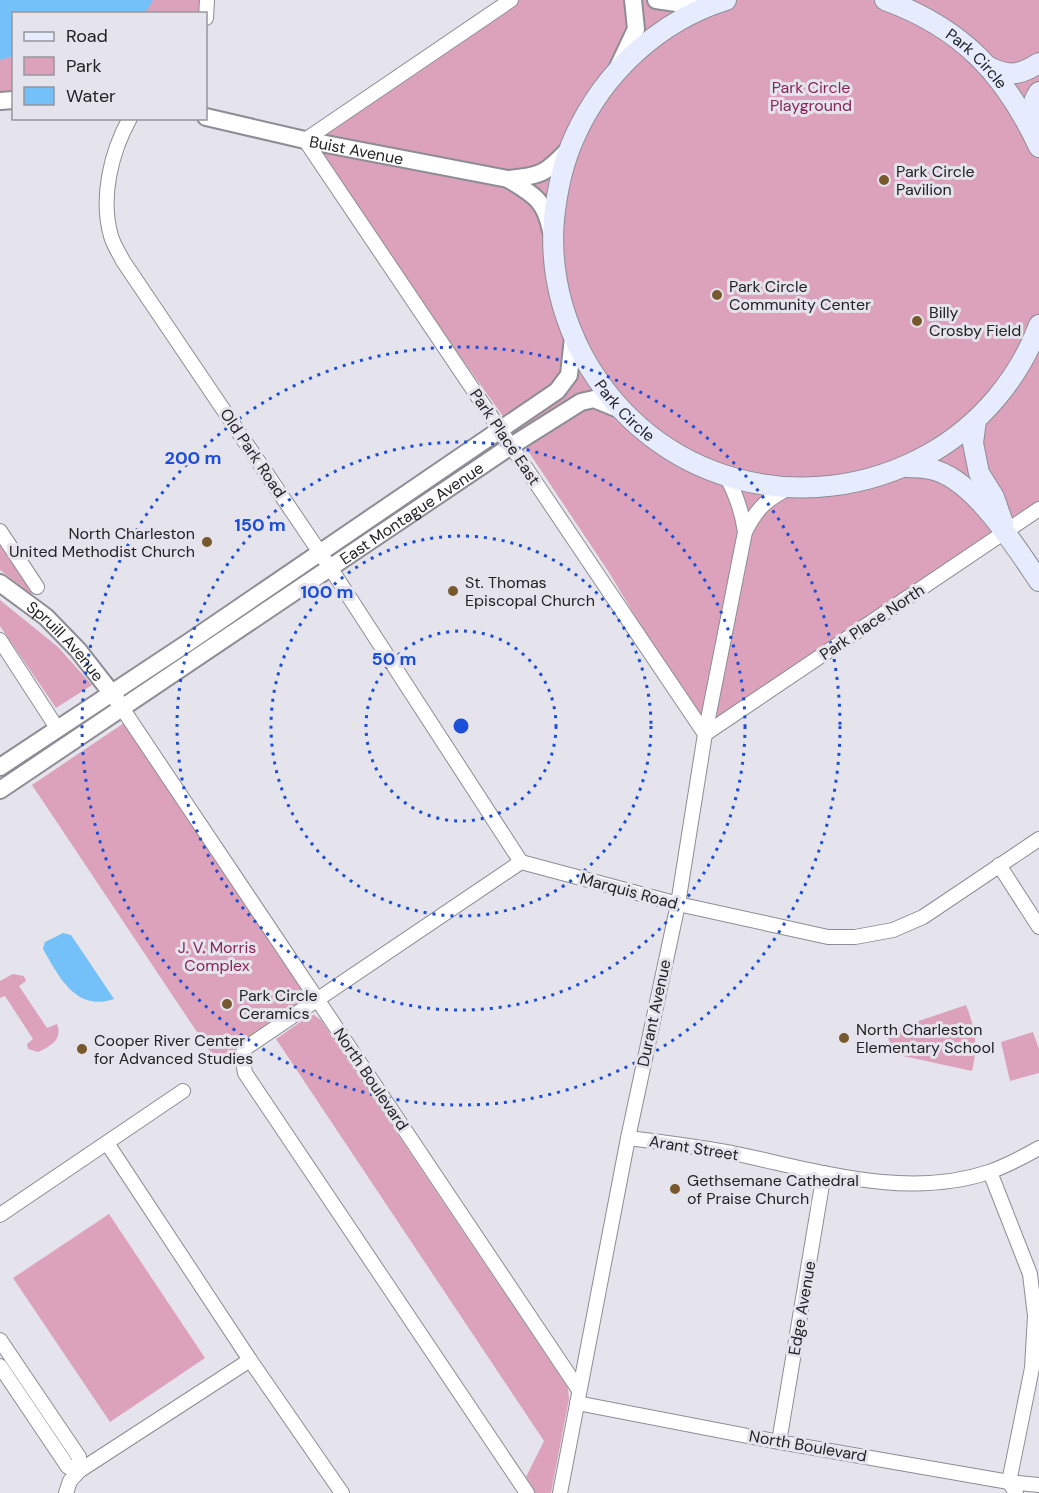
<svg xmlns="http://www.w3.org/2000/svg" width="1039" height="1493" viewBox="0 0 1039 1493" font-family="'DM Sans',sans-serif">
  <rect width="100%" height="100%" fill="#e5e3ec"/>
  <g fill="#dda2bb">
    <polygon points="0,0 206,0 206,14 14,14 13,99 0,100"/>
    <polygon points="513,0 1039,0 1039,509 705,734 610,574 530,454 305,140"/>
    <polygon points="480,449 484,451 485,457 347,547 346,543"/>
    <polygon points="0,534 37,587 31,594 0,570"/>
    <polygon points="0,600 58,647 92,685 56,708 0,626"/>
    <polygon points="130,719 317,999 219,1065 32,785"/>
    <path d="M13,974l11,2 2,5 -7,5 28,42 10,-4c6,15 -6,22 -19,28l-10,-3 -1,-5 6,-5 -28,-43 -5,2v-17z"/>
    <path d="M966,1005c10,25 12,40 6,66l-78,-17 -8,-22z"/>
    <polygon points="314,1015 321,1020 568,1388 569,1399 551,1493 533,1493 526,1477 544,1441 276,1039 309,1016"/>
    <polygon points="1033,1032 1039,1049 1039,1073 1010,1081 1001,1042"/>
    <polygon points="109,1214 205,1358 110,1422 13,1278"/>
  </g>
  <g fill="#74c0f9">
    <polygon points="0,0 153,0 148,9 142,13 14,14 13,56 0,60"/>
    <path d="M63,933l8,2 43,64c-38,13 -55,-22 -71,-50l2,-7z"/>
  </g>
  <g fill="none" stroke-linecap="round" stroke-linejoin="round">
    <defs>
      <g id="minor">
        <polyline points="511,0 305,140 705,734 1039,509"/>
        <polyline points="206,18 207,0"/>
        <path d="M130,118c-19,34 -30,80 -19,118 2,8 8,17 12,25l208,308 190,293"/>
        <path d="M726,476c10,18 16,35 19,56"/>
        <polyline points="0,531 37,587"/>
        <polyline points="0,640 57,728"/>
        <polyline points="122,708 579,1390"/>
        <polyline points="999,865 1039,927"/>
        <path d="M628,1138c35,4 70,9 104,15 83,17 174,47 257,19 17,-6 34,-15 50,-24"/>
        <polyline points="107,1143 250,1360 342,1493"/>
        <polyline points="990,1172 1030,1274 1035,1316 1032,1368 1009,1482 1016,1493"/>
        <polyline points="0,1215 183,1091"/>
        <polyline points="0,1340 79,1457 79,1471 68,1467 0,1366"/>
        <polyline points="577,1403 779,1442 1009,1482 1039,1485"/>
        <polyline points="779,1442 824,1173"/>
        <polyline points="66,1493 70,1481 79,1471 250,1360"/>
        <polyline points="527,1493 245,1073 242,1054 247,1047 521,862 678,904 828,937 855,937 893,930 923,917 1039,839"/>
        <path d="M560,1493l68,-355 50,-234 27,-170 40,-202c12,-24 21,-32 44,-44"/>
      </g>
      <g id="tertiary">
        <polyline points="656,0 690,5 711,4"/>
        <polyline points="618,67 636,29 633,0"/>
        <polyline points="0,101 14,100"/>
        <path id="s1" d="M206,117l99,23 203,39c34,-3 38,-6 61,-30"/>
        <path d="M508,179c26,16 37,21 43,52"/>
        <path id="s2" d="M0,583l46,34 32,33 39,50"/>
        <polyline points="0,767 189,642 557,391 569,375 573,337"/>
        <path id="s3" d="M0,790l511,-344 70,-44 13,-3 27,11"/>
      </g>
      <g id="secondary">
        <path id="s4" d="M726,0c-67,21 -122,72 -151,136 -12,26 -18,54 -21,83 -4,48 7,95 29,137 69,127 222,167 346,98 51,-29 90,-75 110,-129"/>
        <path id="s5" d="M885,0c77,28 120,74 154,147"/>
        <path d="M989,67c20,10 31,8 50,-4"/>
        <path d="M1035,129c-3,-16 -5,-24 4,-37"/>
        <polyline points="976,420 973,443 979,473 994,497 1003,523"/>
        <path d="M906,467c8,0 16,0 24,2 43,8 85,77 109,112"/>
      </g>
    </defs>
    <use href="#minor" stroke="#8e8c94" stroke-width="16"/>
    <use href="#tertiary" stroke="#8e8c94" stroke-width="20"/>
    <use href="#secondary" stroke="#8e8c94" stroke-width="22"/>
    <use href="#minor" stroke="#fff" stroke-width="14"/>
    <use href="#tertiary" stroke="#fff" stroke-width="16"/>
    <use href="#secondary" stroke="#e6ecfe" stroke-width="20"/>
  </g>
  <g fill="none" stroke="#1d4ed8" stroke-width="3" stroke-dasharray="3 6">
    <circle cx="461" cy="726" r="95"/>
    <circle cx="461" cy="726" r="190"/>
    <circle cx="461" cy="726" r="284"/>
    <circle cx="461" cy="726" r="379"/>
  </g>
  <g fill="#77592d" stroke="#e5e3ec" stroke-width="2">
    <circle cx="884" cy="180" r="6"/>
    <circle cx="717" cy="295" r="6"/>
    <circle cx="917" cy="321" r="6"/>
    <circle cx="207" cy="542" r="6"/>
    <circle cx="453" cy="591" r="6"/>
    <circle cx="227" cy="1004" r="6"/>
    <circle cx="844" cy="1038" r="6"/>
    <circle cx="82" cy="1049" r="6"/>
    <circle cx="675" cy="1189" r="6"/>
  </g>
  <g text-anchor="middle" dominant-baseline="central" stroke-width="6" stroke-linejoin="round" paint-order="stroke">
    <g font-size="16" fill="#232225" stroke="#e5e3ec">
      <text stroke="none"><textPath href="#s5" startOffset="110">Park Circle</textPath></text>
      <text stroke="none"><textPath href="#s1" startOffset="154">Buist Avenue</textPath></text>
      <text stroke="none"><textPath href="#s4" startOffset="506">Park Circle</textPath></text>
      <text transform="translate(505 437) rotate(56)">Park Place East</text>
      <text transform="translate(253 453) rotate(56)">Old Park Road</text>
      <text stroke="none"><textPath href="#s3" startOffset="496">East Montague Avenue</textPath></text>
      <text transform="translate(872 622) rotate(-34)">Park Place North</text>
      <text stroke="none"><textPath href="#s2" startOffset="88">Spruill Avenue</textPath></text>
      <text transform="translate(629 891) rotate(15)">Marquis Road</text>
      <text transform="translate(654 1013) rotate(-78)">Durant Avenue</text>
      <text transform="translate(371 1079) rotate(56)">North Boulevard</text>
      <text transform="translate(694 1148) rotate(9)">Arant Street</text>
      <text transform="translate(802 1308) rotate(-80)">Edge Avenue</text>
      <text transform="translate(808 1446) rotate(10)">North Boulevard</text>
    </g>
    <g font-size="16" fill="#862559" stroke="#e5e3ec">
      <text x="811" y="87">Park Circle<tspan x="811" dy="18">Playground</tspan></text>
      <text x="217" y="947">J. V. Morris<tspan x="217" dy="18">Complex</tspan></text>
    </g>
    <g font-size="16" fill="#232225" stroke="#e5e3ec" text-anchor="start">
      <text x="896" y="171">Park Circle<tspan x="896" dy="18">Pavilion</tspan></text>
      <text x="729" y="286">Park Circle<tspan x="729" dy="18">Community Center</tspan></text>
      <text x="929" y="312">Billy<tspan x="929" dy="18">Crosby Field</tspan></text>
      <text x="195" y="533" text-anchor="end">North Charleston<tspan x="195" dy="18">United Methodist Church</tspan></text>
      <text x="465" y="582">St. Thomas<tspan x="465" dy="18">Episcopal Church</tspan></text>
      <text x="239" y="995">Park Circle<tspan x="239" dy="18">Ceramics</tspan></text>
      <text x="856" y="1029">North Charleston<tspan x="856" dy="18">Elementary School</tspan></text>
      <text x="94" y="1040">Cooper River Center<tspan x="94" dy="18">for Advanced Studies</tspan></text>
      <text x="687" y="1180">Gethsemane Cathedral<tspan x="687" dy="18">of Praise Church</tspan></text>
    </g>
  </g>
  <circle cx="461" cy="726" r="9" fill="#1d4ed8" stroke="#e5e3ec" stroke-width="3"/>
  <g font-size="18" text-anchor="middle" font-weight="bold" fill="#1d4ed8" stroke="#e5e3ec" stroke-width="6" stroke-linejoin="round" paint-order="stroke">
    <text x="193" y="464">200 m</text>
    <text x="260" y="531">150 m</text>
    <text x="327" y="598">100 m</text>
    <text x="394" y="665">50 m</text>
  </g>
  <rect x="12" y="12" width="195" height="108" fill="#e5e3ec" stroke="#97969c" stroke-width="1.5"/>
  <rect x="24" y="32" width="30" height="9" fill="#e6ecfe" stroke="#97969c" stroke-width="1.5"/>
  <text x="66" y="42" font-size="18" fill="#232225">Road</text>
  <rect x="24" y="57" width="30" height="18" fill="#dda2bb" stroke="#97969c" stroke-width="1.5"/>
  <text x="66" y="72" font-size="18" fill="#232225">Park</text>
  <rect x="24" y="87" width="30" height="18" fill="#74c0f9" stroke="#97969c" stroke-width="1.5"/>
  <text x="66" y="102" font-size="18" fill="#232225">Water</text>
</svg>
